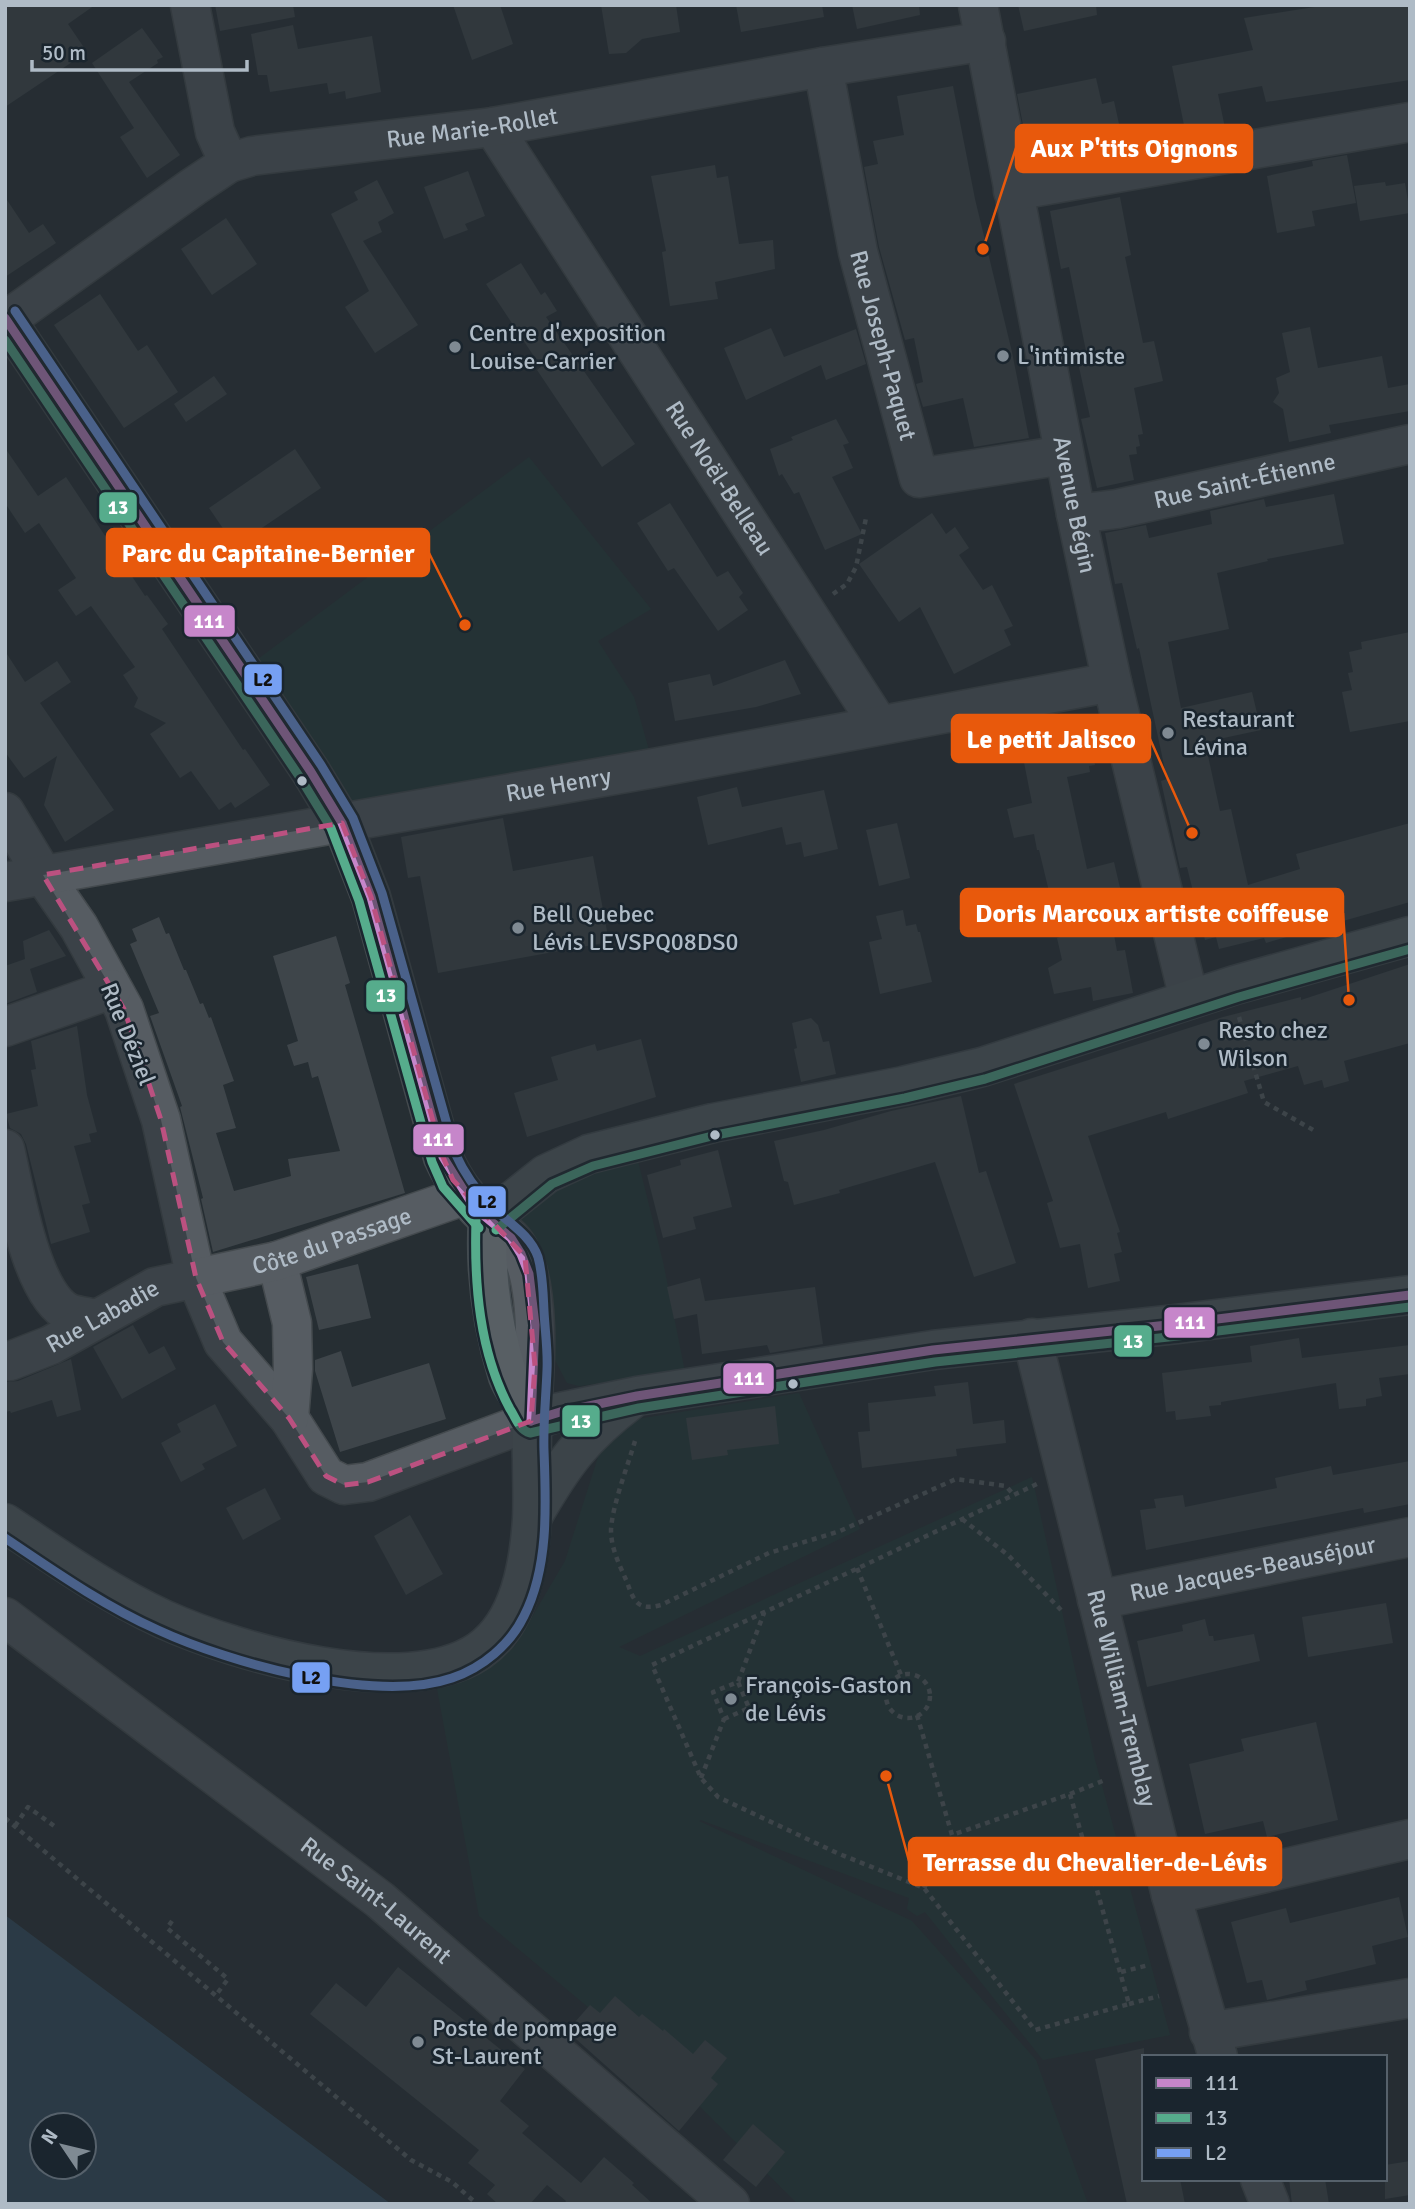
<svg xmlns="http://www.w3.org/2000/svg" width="1415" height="2209" viewBox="0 0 1415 2209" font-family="Signika,sans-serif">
  <rect width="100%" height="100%" fill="#262e33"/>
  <g fill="#233938">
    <polygon points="529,457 651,609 598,641 634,697 654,768 344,823 254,662"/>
    <polygon points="636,1153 663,1262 685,1372 579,1386 567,1383 554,1358 517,1213 530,1195"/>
    <polygon points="799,1393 860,1529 619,1647 640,1656 1032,1477 1095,1760 1170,2035 1043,2060 925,1912 917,1916 907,1909 909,1898 701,1820 699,1821 912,1921 1036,2060 1088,2204 798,2204 661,2068 479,1916 436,1683 515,1646 565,1561 599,1454 631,1420"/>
  </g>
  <path fill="#324b5d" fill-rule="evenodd" d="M5,1915l386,289h-386zM42,2125h42v42h-42z"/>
  <g fill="#3e454a">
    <polygon points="5,5 95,5 68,24 87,52 5,107"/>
    <polygon points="215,5 293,5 295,17 220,31"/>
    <polygon points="453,5 500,5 513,44 472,60"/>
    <polygon points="601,5 676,5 680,32 642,39 626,53 609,54"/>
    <polygon points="736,5 822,5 824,17 741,32"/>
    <polygon points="852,5 919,5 920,15 857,29"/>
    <polygon points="1018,5 1096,5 1097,15 1024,31"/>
    <polygon points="1327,5 1410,5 1410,80 1266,102 1262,86 1218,94 1225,128 1186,135 1172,66 1253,50 1244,18"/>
    <polygon points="293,25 298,49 372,36 381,92 346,99 345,91 329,94 327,83 270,92 267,75 258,75 251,34"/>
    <polygon points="142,28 163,57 157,60 158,63 129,82 180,155 147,178 120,137 134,128 92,63"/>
    <polygon points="1096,78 1102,104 1114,101 1124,147 1031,166 1017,94"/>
    <polygon points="953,86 975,199 1012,352 1029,438 974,447 963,398 923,407 916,384 923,382 914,338 905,340 879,247 864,167 878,164 873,141 904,135 897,96"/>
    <polygon points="1347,155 1356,203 1312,211 1315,226 1277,233 1267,176 1313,166 1312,161"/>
    <polygon points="715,165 717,178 728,176 739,244 773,240 775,269 715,282 718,299 670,306 662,252 666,251 651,176"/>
    <polygon points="468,171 485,216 465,224 468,230 444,239 424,187"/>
    <polygon points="377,180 394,213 378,222 382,232 363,241 418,325 375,353 345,307 369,291 331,214 358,200 354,192"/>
    <polygon points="1385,182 1386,186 1405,183 1410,213 1360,221 1354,186"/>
    <polygon points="5,197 29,233 43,224 56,243 5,277"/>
    <polygon points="1120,197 1131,255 1125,257 1143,343 1154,341 1163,381 1134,388 1143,434 1138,435 1140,446 1136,447 1137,454 1129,455 1134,480 1097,488 1081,419 1090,417 1077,358 1087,356 1069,267 1061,269 1050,211"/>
    <polygon points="226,218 257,264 212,295 181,249"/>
    <polygon points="521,263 541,295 545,292 557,311 546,317 635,444 602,467 537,370 541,367 486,284"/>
    <polygon points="100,294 138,351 147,345 178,392 124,428 54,325"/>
    <polygon points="1310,327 1318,368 1382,356 1388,388 1410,384 1410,411 1329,425 1331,433 1289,442 1283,409 1273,402 1279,393 1276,378 1290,372 1282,333"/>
    <polygon points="771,328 784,357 856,329 866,364 826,380 821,365 746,400 724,348"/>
    <polygon points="214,376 227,394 186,422 174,404"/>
    <polygon points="836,419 849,443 843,445 853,468 832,477 862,534 825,550 799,492 794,494 782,474 779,476 770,449 793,440 791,437"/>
    <polygon points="5,448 38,496 66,477 145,596 147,595 168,624 162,629 243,750 245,749 270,785 235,808 231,802 219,810 191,771 180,778 150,734 166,723 134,707 138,698 123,675 135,667 91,606 76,616 58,590 76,578 39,523 25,533 5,503"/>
    <polygon points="295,449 321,488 235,546 209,508"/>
    <polygon points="1334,494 1344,544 1267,559 1268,561 1217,573 1229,629 1168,642 1181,708 1252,692 1261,730 1205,742 1220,811 1231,809 1248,885 1300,869 1296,854 1410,823 1410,902 1266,943 1264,938 1219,949 1216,937 1205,940 1187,867 1180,868 1161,781 1167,779 1139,648 1137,649 1122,583 1115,584 1105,533 1146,525 1149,538 1212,524 1210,511 1264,499 1266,507"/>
    <polygon points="670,503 717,577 728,571 743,593 739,597 748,610 718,631 674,568 668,571 637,523"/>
    <polygon points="932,513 946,534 955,527 969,548 959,555 983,590 992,585 1013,626 1004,630 1011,645 954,674 920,607 899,622 859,564"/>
    <polygon points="1410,632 1410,721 1350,732 1342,692 1352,690 1348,673 1353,672 1349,652 1362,649 1361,642"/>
    <polygon points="5,651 25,682 57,661 71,682 40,703 114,810 65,842 44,805 57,756 24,778 5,752"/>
    <polygon points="785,660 801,694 756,707 675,721 668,683 710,674 713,686"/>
    <polygon points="1057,715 1059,725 1079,721 1080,726 1088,725 1095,765 1089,766 1090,772 1067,777 1087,869 1114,862 1124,905 1109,908 1117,951 1125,950 1133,993 1093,1001 1091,987 1054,994 1048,968 1062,960 1057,938 1060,937 1039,850 1037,850 1034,834 1014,838 1007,809 1032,803 1018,732 1037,728 1035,719"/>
    <polygon points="737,787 742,807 824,790 838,849 804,857 801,842 786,845 782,827 708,845 697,797"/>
    <polygon points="503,818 513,871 593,856 609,942 438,973 420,876 408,878 401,837"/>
    <polygon points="897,823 910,878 879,886 866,830"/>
    <polygon points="903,910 906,926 916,924 918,932 920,932 932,982 880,994 869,942 882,939 876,916"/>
    <polygon points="159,917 166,934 169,933 184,970 186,970 200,1004 203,1003 209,1018 211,1017 234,1081 223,1085 236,1128 216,1133 234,1191 291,1176 288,1159 340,1151 318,1076 312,1078 308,1062 294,1066 287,1045 298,1041 273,956 336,936 350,983 345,985 405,1193 213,1252 201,1199 203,1198 180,1107 182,1106 150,1016 159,1013 130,944 137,941 132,929"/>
    <polygon points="49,930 66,956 30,969 37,992 5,1004 5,966 25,959 23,941"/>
    <polygon points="1410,964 1410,1043 1344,1061 1349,1081 1324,1088 1322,1080 1304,1085 1298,1066 1244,1081 1248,1093 1168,1119 1166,1112 1088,1136 1120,1232 1117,1233 1122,1252 1114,1254 1120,1281 1088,1288 1080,1244 1060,1248 1047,1203 1053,1201 1014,1084 1223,1017 1301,997 1301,1000"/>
    <polygon points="811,1018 818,1025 823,1042 829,1041 836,1074 801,1082 794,1049 797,1048 792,1023"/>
    <polygon points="77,1026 87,1095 97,1132 89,1134 91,1142 74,1146 90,1203 82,1205 90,1232 51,1244 26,1144 21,1134 10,1128 6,1114 38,1106 31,1070 36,1069 31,1041"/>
    <polygon points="641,1039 656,1097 527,1137 514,1093 558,1080 551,1057 595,1044 597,1051"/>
    <polygon points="961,1096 979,1173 986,1171 1016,1263 974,1277 935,1162 839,1190 840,1193 794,1205 788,1182 784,1181 774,1141 824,1130 891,1111"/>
    <polygon points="718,1150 732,1207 693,1217 696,1229 663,1238 647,1175 681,1165 680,1160"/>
    <polygon points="358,1264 371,1318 319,1330 306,1277"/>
    <polygon points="700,1278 705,1301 815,1287 823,1344 770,1353 767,1345 702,1354 697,1314 674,1319 667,1287"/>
    <polygon points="133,1325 149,1354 164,1346 176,1369 122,1399 93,1347"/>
    <polygon points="1299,1338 1302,1358 1410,1345 1410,1374 1379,1378 1382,1396 1366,1399 1366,1406 1339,1409 1336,1383 1221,1402 1221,1405 1209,1406 1211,1416 1176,1420 1175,1411 1166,1412 1162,1373 1252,1362 1250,1346"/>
    <polygon points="341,1351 352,1387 429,1363 446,1419 340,1452 315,1371 315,1360"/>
    <polygon points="71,1359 81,1410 57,1417 52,1400 11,1413 10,1411 5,1412 5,1382 18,1381"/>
    <polygon points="968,1382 973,1424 1004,1420 1006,1443 956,1449 957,1456 862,1468 858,1432 870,1431 868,1403 936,1396 934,1386"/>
    <polygon points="215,1404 237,1446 202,1464 205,1469 181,1482 161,1443 181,1432 177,1424"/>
    <polygon points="775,1406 779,1444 727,1450 728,1455 692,1460 686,1418"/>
    <polygon points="1410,1461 1410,1504 1364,1513 1363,1508 1146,1550 1140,1510 1156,1508 1154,1499 1183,1495 1185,1507 1277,1488 1275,1478 1331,1466 1333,1475"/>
    <polygon points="265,1488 281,1519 243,1540 226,1508"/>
    <polygon points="410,1515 443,1574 406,1595 374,1536"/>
    <polygon points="1386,1603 1393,1643 1308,1657 1302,1617"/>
    <polygon points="1205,1619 1209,1636 1213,1636 1214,1641 1254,1634 1260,1661 1147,1687 1137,1641 1183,1631 1182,1625"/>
    <polygon points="1316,1722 1338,1820 1267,1837 1263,1821 1205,1834 1189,1764 1244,1751 1241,1739"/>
    <polygon points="1399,1897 1408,1937 1372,1946 1376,1964 1305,1981 1307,1990 1267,2000 1262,1980 1247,1983 1231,1922 1286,1908 1290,1923"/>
    <polygon points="398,1967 525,2069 500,2101 529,2126 522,2133 581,2183 604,2157 634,2183 632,2185 653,2204 564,2204 566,2201 547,2185 530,2204 498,2204 487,2194 495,2185 468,2163 479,2150 310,2014 336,1983 366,2007"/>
    <polygon points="615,1996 639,2017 642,2014 663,2031 664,2029 693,2054 705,2040 727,2058 711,2078 718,2084 679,2131 567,2031 590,2005 600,2013"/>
    <polygon points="1144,2048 1144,2179 1180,2179 1185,2204 1127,2204 1095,2059"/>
    <polygon points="753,2124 785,2152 756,2187 723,2160"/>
    <polygon points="1410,2161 1410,2195 1385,2199 1385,2165"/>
    <polygon points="1289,2179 1325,2179 1329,2204 1292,2204"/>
  </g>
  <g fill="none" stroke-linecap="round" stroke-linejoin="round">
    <defs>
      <g id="minor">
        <polyline points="190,5 215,132 229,163"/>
        <path id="s1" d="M978,5l98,509 36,168 77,317"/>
        <path id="s2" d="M823,67l35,185 61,226 145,-23"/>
        <path id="s3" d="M493,127l386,598"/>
        <polyline points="1013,191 1410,122"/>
        <path d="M5,318l306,454 31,51 29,74 72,260c11,24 26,46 47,64 6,6 14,11 21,17 33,34 24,137 20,183l-163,61 -24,3 -18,-9 -37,-58 -66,-76 -27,-64 -35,-158 -37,-111 -45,-82 -36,-52 -38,-63"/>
        <path id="s4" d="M5,321l188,-134 36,-24 23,-7 241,-29 330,-60 163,-26"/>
        <path id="s5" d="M1076,514l41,-5 293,-65"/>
        <path id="s6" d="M5,882l649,-114 458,-86"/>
        <polyline points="5,1027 112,989"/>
        <path d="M5,1149c9,39 26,147 64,164 8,3 19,4 27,6"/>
        <polyline points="277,1261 292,1323 293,1369 289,1418"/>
        <path id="s7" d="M1032,1338l139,557 47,162"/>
        <path id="s8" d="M10,1361l41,-16 104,-58 122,-26 189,-66"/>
        <path id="s9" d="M1097,1600l313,-63"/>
        <path id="s10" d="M5,1617l375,283 350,304"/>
        <polyline points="1171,1895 1410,1839"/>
        <polyline points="1209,2032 1410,1998"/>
        <polyline points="1260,2179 1270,2204"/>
      </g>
      <g id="major">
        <polyline points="531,1421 560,1412 637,1396 933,1350 1177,1324 1410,1295"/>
        <path d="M533,1516c30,-52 49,-79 98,-116"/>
        <path d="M5,1523c51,34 102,70 158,96 75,34 242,82 316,32 41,-28 50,-87 53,-132 1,-20 0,-39 0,-59 -1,-12 1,-25 -1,-37 -2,-16 -17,-31 -23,-47 -16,-51 -23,-102 -20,-156l58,-46 43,-20 124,-31 190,-37 79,-19 253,-82 175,-49"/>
      </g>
    </defs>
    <use href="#minor" stroke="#444a4e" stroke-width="41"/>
    <use href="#major" stroke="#434b50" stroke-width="41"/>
    <g stroke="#596065" stroke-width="4.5" stroke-dasharray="5 5" stroke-linecap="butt">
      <polyline points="833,594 847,584 856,567 866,518"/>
      <polyline points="1239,1017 1264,1102 1315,1131"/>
      <path d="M635,1441c-7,24 -23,65 -24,89 0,19 9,36 16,52 7,20 11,29 34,23l108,-52 71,-22 116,-52 50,7 8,9"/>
      <polyline points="962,1519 1008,1555 1061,1610"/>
      <polyline points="857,1568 901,1675"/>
      <circle cx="908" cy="1696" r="22"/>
      <polyline points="917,1715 952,1835 1070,1794 1129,2004 1035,2030 924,1888 837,1853 718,1797 701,1778 652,1665 1037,1484"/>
      <polyline points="724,1719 749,1708 738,1682"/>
      <polyline points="701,1778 724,1719 713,1692 738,1682 764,1613"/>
      <polyline points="1070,1794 1105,1780"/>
      <polyline points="5,1818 411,2160 452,2182 477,2204"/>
      <polyline points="15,1826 28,1807 57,1828"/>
      <polyline points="924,1888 952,1835"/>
      <polyline points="172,1921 167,1928 228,1979 216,1995"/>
      <polyline points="1121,1972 1149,1965"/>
      <polyline points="1129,2004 1159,1996"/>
    </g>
    <use href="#minor" stroke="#565c62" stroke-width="38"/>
    <use href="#major" stroke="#585f64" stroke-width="38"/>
    <defs>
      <g id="bus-1">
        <polyline points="5,318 311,772 342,823 371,897 443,1157 469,1199 482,1214 511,1238 521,1254 529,1274 535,1325 531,1421"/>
        <polyline points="531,1421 560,1412 637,1396 933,1350 1177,1324 1410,1295"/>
      </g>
      <g id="bus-2">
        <polyline points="5,340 301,779 331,828 359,901 432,1162 443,1187 479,1228"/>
        <path d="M476,1220c-2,63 3,132 34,189 6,9 9,21 20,24l109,-25 296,-46 243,-26 232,-29"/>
        <polyline points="496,1230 552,1184 593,1166 716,1135 905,1098 985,1079 1239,997 1410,949"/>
      </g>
      <path id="bus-3" d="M5,1538c49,33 99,68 153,92 71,33 218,74 294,48 30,-10 58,-33 72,-62 25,-49 22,-111 20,-165 -1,-27 2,-54 3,-81 1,-20 -2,-39 -3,-59 -1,-18 -1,-36 -6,-54 -8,-23 -31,-35 -47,-51 -15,-16 -27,-33 -36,-53l-73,-260 -29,-75 -32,-53 -306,-454"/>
    </defs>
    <use href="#bus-1" stroke="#1a252e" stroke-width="14"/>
    <use href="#bus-2" stroke="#1a252e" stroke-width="14"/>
    <use href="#bus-3" stroke="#1a252e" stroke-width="14"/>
    <use href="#bus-1" stroke="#c686ca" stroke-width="9"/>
    <use href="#bus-2" stroke="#56ac8c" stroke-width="9"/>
    <use href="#bus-3" stroke="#76a0f3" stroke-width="9"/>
  </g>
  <path d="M0 0H1415V2209H0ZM342,823l29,74 72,260 10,23 72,77 10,109 -4,55 -163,61 -24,3 -18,-9 -37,-58 -66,-76 -27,-64 -35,-158 -37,-111 -81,-134z" fill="#262e33" fill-opacity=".55" fill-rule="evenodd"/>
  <path fill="none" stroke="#bb5180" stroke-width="5" stroke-dasharray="14 9" stroke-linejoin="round" d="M342,823l29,74 72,260 10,23 72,77 10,109 -4,55 -163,61 -24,3 -18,-9 -37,-58 -66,-76 -27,-64 -35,-158 -37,-111 -81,-134z"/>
  <g fill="#7f8a93" stroke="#1a252e" stroke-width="2.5">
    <circle cx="455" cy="347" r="7"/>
    <circle cx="1003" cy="356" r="7"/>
    <circle cx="1168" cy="733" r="7"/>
    <circle cx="518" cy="928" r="7"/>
    <circle cx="1204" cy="1044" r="7"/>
    <circle cx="731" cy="1699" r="7"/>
    <circle cx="418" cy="2042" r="7"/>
  </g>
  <g fill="#afbbc6" stroke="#1a252e" stroke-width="2.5">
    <circle cx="302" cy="781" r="6"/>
    <circle cx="715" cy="1135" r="6"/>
    <circle cx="793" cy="1384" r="6"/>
  </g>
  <g text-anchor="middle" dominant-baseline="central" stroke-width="5" stroke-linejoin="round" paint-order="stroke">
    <g font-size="24" fill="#afbbc6" stroke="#1a252e">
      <text stroke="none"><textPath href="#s4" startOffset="520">Rue Marie-Rollet</textPath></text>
      <text stroke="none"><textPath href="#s2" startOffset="285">Rue Joseph-Paquet</textPath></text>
      <text stroke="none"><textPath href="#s3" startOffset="418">Rue Noël-Belleau</textPath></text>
      <text stroke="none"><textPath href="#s5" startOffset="172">Rue Saint-Étienne</textPath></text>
      <text stroke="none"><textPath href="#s1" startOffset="509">Avenue Bégin</textPath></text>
      <text stroke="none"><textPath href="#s6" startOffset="562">Rue Henry</textPath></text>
      <text transform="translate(128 1034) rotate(68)">Rue Déziel</text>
      <text stroke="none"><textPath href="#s8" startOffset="346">Côte du Passage</textPath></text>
      <text stroke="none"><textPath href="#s8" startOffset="103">Rue Labadie</textPath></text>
      <text stroke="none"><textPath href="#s9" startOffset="159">Rue Jacques-Beauséjour</textPath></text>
      <text stroke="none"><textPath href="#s7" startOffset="371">Rue William-Tremblay</textPath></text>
      <text stroke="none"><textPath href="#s10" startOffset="467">Rue Saint-Laurent</textPath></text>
    </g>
    <g font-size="24" fill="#afbbc6" stroke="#1a252e" text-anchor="start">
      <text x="469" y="333">Centre d'exposition<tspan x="469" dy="28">Louise-Carrier</tspan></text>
      <text x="1017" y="356">L'intimiste</text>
      <text x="1182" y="719">Restaurant<tspan x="1182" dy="28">Lévina</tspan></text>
      <text x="532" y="914">Bell Quebec<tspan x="532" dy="28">Lévis LEVSPQ08DS0</tspan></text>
      <text x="1218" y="1030">Resto chez<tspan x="1218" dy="28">Wilson</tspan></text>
      <text x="745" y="1685">François-Gaston<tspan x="745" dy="28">de Lévis</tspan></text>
      <text x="432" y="2028">Poste de pompage<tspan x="432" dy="28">St-Laurent</tspan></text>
    </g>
  </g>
  <path fill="none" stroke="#e8590c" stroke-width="2.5" d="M983 249L1016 148M465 625L429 553M1192 833L1150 739M1349 1000L1343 913M886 1776L909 1861"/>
  <g fill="#e8590c" stroke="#1a252e" stroke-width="2.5">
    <circle cx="983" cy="249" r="7"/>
    <circle cx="465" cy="625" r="7"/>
    <circle cx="1192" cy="833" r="7"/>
    <circle cx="1349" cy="1000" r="7"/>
    <circle cx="886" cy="1776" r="7"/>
  </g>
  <g fill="#e8590c" stroke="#e8590c" stroke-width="2.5">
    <rect x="1016" y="125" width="236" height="47" rx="7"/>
    <rect x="107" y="529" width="322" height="47" rx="7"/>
    <rect x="952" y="715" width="198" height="47" rx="7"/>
    <rect x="961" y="889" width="382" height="47" rx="7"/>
    <rect x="909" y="1838" width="372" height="47" rx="7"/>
  </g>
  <g font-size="26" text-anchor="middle" font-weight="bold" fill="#fff">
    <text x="1134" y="157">Aux P'tits Oignons</text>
    <text x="268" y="562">Parc du Capitaine-Bernier</text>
    <text x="1051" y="748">Le petit Jalisco</text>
    <text x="1152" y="922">Doris Marcoux artiste coiffeuse</text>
    <text x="1095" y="1871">Terrasse du Chevalier-de-Lévis</text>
  </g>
  <g stroke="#1a252e" stroke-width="2.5">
    <rect x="98" y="491" width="40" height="33" rx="7" fill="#56ac8c"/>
    <rect x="183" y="604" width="53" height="34" rx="7" fill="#c686ca"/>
    <rect x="243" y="663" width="40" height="33" rx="7" fill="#76a0f3"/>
    <rect x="365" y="979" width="41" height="34" rx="7" fill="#56ac8c"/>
    <rect x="412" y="1123" width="53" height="33" rx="7" fill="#c686ca"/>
    <rect x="467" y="1185" width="40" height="33" rx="7" fill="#76a0f3"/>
    <rect x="1163" y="1306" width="53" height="33" rx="7" fill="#c686ca"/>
    <rect x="1113" y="1324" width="40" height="34" rx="7" fill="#56ac8c"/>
    <rect x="722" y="1362" width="53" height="33" rx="7" fill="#c686ca"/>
    <rect x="561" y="1404" width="40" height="34" rx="7" fill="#56ac8c"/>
    <rect x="291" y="1661" width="40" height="33" rx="7" fill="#76a0f3"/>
  </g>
  <g font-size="19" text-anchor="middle" font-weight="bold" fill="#fff">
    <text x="118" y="514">13</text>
    <text x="209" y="628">111</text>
    <text x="386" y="1002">13</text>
    <text x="438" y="1146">111</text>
    <text x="1190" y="1329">111</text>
    <text x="1133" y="1348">13</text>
    <text x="749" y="1385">111</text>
    <text x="581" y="1428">13</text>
  </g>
  <g font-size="19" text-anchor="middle" font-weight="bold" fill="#111">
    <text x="263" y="686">L2</text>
    <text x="487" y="1208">L2</text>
    <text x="311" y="1684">L2</text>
  </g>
  <rect width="1415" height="2209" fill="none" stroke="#afbbc6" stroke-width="14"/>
  <rect x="1142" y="2055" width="245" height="126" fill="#1a252e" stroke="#56616b" stroke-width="2"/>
  <rect x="1156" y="2078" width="35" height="10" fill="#c686ca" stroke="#56616b" stroke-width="2"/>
  <text x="1205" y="2090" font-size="21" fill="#afbbc6">111</text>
  <rect x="1156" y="2113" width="35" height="10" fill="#56ac8c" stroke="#56616b" stroke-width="2"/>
  <text x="1205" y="2125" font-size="21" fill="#afbbc6">13</text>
  <rect x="1156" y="2148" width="35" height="10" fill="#76a0f3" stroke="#56616b" stroke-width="2"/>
  <text x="1205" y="2160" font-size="21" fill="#afbbc6">L2</text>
  <g transform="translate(63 2146) rotate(305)"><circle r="33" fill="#1a252e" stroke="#56616b" stroke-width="2"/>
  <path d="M0-5L12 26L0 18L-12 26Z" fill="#7f8a93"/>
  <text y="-10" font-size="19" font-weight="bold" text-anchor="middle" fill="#afbbc6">N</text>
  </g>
  <path d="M32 60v10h215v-10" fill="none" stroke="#afbbc6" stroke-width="3.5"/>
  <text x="42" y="60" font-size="21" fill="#afbbc6" stroke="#1a252e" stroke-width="5" paint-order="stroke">50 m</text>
</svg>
